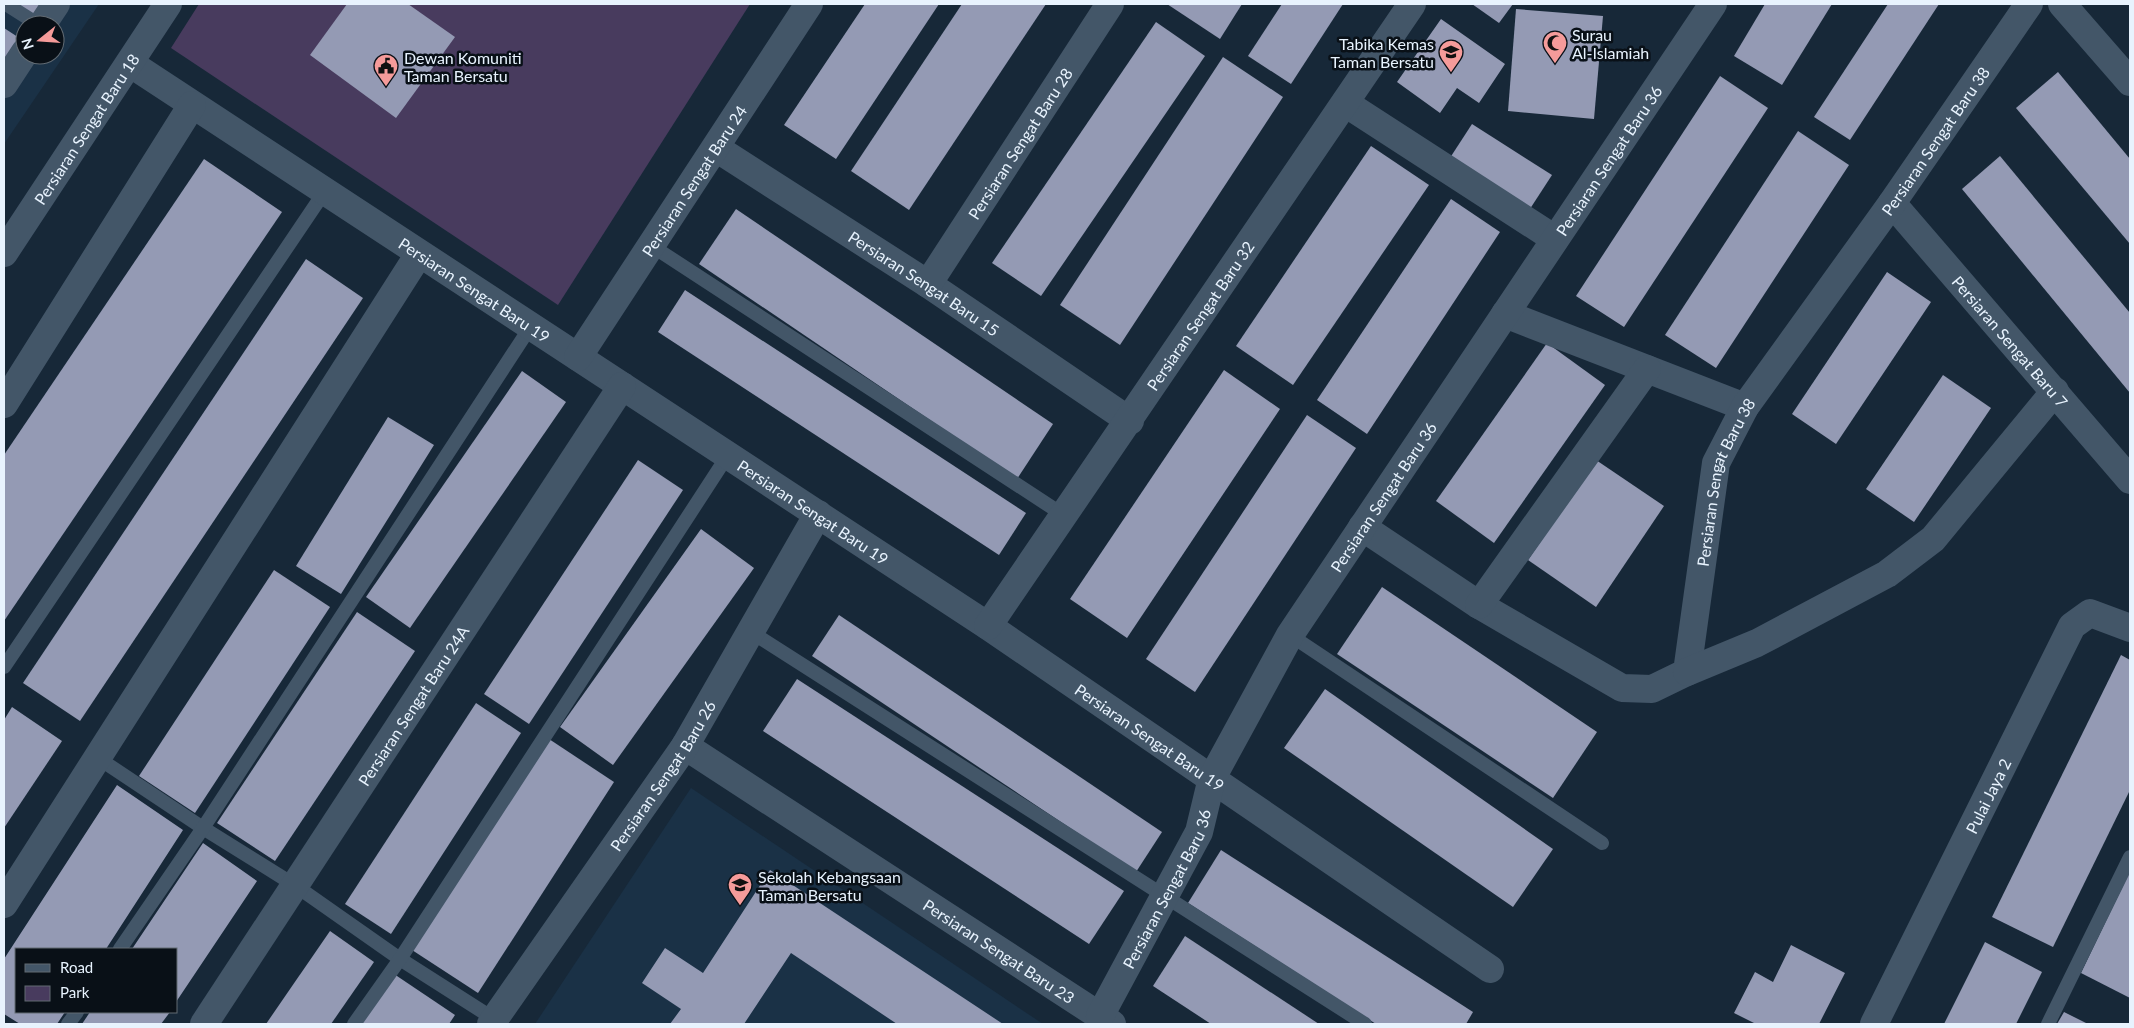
<svg xmlns="http://www.w3.org/2000/svg" width="2134" height="1028" viewBox="0 0 2134 1028" font-family="Lato,sans-serif">
  <rect width="100%" height="100%" fill="#172838"/>
  <g fill="#1a3146" fill-rule="evenodd">
    <path d="M4,4h95l-95,140zM25,25h30v30h-30z"/>
    <polygon points="691,788 1043,1024 535,1024"/>
  </g>
  <polygon fill="#483b5e" points="199,4 750,4 558,305 171,48"/>
  <g fill="#949ab4">
    <polygon points="8,4 45,4 34,20"/>
    <polygon points="347,4 408,4 455,37 396,118 310,55"/>
    <polygon points="865,4 939,4 836,159 784,125"/>
    <polygon points="962,4 1046,4 909,210 851,171"/>
    <polygon points="1167,4 1242,4 1220,39"/>
    <polygon points="1282,4 1343,4 1291,84 1248,56"/>
    <polygon points="1472,4 1513,4 1499,23"/>
    <polygon points="1765,4 1832,4 1782,85 1734,56"/>
    <polygon points="1888,4 1939,4 1850,140 1814,117"/>
    <polygon points="1516,9 1603,16 1594,119 1508,111"/>
    <polygon points="1441,19 1505,64 1479,103 1457,88 1440,113 1397,82"/>
    <polygon points="1156,22 1205,56 1041,296 992,263"/>
    <polygon points="4,28 24,41 4,69"/>
    <polygon points="1223,57 1283,97 1120,345 1060,305"/>
    <polygon points="2058,72 2130,159 2130,244 2016,108"/>
    <polygon points="1720,76 1768,108 1624,327 1576,296"/>
    <polygon points="1472,124 1552,175 1526,215 1446,164"/>
    <polygon points="1798,131 1849,165 1716,368 1665,335"/>
    <polygon points="1371,146 1429,185 1293,385 1236,346"/>
    <polygon points="2000,156 2130,313 2130,393 1962,189"/>
    <polygon points="204,159 282,212 4,621 4,455"/>
    <polygon points="1451,199 1500,232 1367,434 1317,400"/>
    <polygon points="736,209 1053,424 1017,479 699,264"/>
    <polygon points="306,259 363,298 80,721 23,683"/>
    <polygon points="1887,272 1931,302 1836,444 1792,414"/>
    <polygon points="685,290 1026,513 999,555 658,332"/>
    <polygon points="1547,343 1605,385 1494,543 1436,501"/>
    <polygon points="1224,370 1280,409 1127,638 1070,599"/>
    <polygon points="522,371 566,402 410,628 366,597"/>
    <polygon points="1943,375 1991,408 1914,522 1866,489"/>
    <polygon points="1307,415 1356,448 1195,692 1146,659"/>
    <polygon points="388,417 434,445 341,594 296,566"/>
    <polygon points="638,460 683,490 529,724 484,694"/>
    <polygon points="1596,460 1664,506 1596,607 1528,560"/>
    <polygon points="701,529 754,568 613,765 560,727"/>
    <polygon points="274,570 330,607 195,813 139,776"/>
    <polygon points="1382,587 1597,732 1553,798 1337,654"/>
    <polygon points="357,612 415,651 275,861 217,823"/>
    <polygon points="839,615 1162,832 1136,872 812,656"/>
    <polygon points="2121,655 2130,660 2130,790 2053,947 1992,917"/>
    <polygon points="797,679 1124,891 1089,944 763,731"/>
    <polygon points="1325,689 1553,849 1513,907 1284,748"/>
    <polygon points="476,703 521,733 391,934 345,904"/>
    <polygon points="12,707 62,741 4,828 4,720"/>
    <polygon points="549,739 614,782 478,993 412,950"/>
    <polygon points="117,785 183,830 106,949 16,949 16,1012 65,1012 57,1024 20,1024 4,1014 4,959"/>
    <polygon points="203,843 257,881 176,1002 176,949 132,949"/>
    <polygon points="1221,850 1473,1012 1466,1024 1376,1024 1188,903"/>
    <polygon points="770,870 1003,1024 897,1024 791,953 744,1024 670,1024 681,1009 642,983 665,948 703,973"/>
    <polygon points="2130,871 2130,998 2081,973"/>
    <polygon points="330,931 374,962 331,1024 266,1024"/>
    <polygon points="1185,936 1319,1024 1211,1024 1153,986"/>
    <polygon points="1985,942 2042,972 2016,1024 1944,1024"/>
    <polygon points="1791,945 1845,973 1819,1024 1756,1024 1734,1013 1755,972 1773,982"/>
    <polygon points="394,974 455,1015 449,1024 360,1024"/>
    <polygon points="90,1012 170,1012 161,1024 82,1024"/>
    <polygon points="2064,1012 2088,1024 2057,1024"/>
  </g>
  <g fill="none" stroke-linecap="round" stroke-linejoin="round">
    <g stroke="#435668" stroke-width="14">
      <polyline points="6,4 39,25"/>
      <polyline points="652,246 1065,516"/>
      <polyline points="751,632 1365,1024"/>
      <polyline points="1290,635 1602,843"/>
      <polyline points="4,667 325,191"/>
      <polyline points="98,758 203,828 296,886 400,959 494,1019"/>
      <polyline points="120,949 203,828 531,326"/>
      <polyline points="68,1024 77,1012"/>
      <polyline points="354,1024 400,959 728,455"/>
      <polyline points="2048,1024 2130,857"/>
    </g>
    <g stroke="#435668" stroke-width="28">
      <polyline points="2062,4 2130,82"/>
      <polyline points="42,25 56,4"/>
      <path id="s1" d="M131,64l857,562 502,343"/>
      <polyline points="4,84 25,52"/>
      <polyline points="1345,103 1555,239"/>
      <path id="s2" d="M716,148l212,136 202,137"/>
      <path id="s3" d="M1892,203l238,277"/>
      <path id="s4" d="M4,253l164,-249"/>
      <path id="s5" d="M928,284l182,-280"/>
      <polyline points="1505,314 1745,407"/>
      <path id="s6" d="M578,357l231,-353"/>
      <polyline points="4,404 192,105"/>
      <path id="s7" d="M1362,527l117,78 143,83 30,1 35,-17 29,-209 29,-56 147,-204 137,-199"/>
      <polyline points="1479,605 1647,369"/>
      <path id="s8" d="M988,626l424,-622"/>
      <polyline points="1687,672 1757,643 1887,574 1933,539 2055,391"/>
      <path id="s9" d="M685,746l427,278"/>
      <polyline points="4,904 419,254"/>
      <path id="s10" d="M1100,1016l99,-184 13,-54 78,-143 423,-631"/>
      <path id="s11" d="M204,1024l418,-638"/>
      <path id="s12" d="M491,1024l194,-278 133,-232"/>
      <path id="s13" d="M1874,1024l198,-398 18,-13 40,15"/>
    </g>
  </g>
  <defs>
    <symbol id="mosque-pin" viewBox="-11 -11 22 30"><path d="M0 17L-7.5 6A9.5 9.5 0 1 1 7.5 6Z" fill="#f59b9a" stroke="#091017"/><path d="M3.5-4.9A6 6 0 1 0 3.5 4.9A5 5 0 1 1 3.5-4.9Z" fill="#111"/></symbol>
    <symbol id="school-pin" viewBox="-11 -11 22 30"><path d="M0 17L-7.5 6A9.5 9.5 0 1 1 7.5 6Z" fill="#f59b9a" stroke="#091017"/><path d="M0-5L7-2L0 1L-7-2ZM-4 1L0 2.5L4 1V4Q0 6-4 4Z" fill="#111"/></symbol>
    <symbol id="civic-pin" viewBox="-11 -11 22 30"><path d="M0 17L-7.5 6A9.5 9.5 0 1 1 7.5 6Z" fill="#f59b9a" stroke="#091017"/><path d="M-.6-6.5H3V-4.5H.6V-3L4-1V1h2V6H-6V1h2V-1L-.6-3ZM-1.2 2.5V6h2.4V2.5Z" fill="#111"/></symbol>
  </defs>
  <g fill-rule="evenodd">
    <use href="#mosque-pin" x="1541" y="29" width="28" height="38"/>
    <use href="#school-pin" x="1437" y="38" width="28" height="38"/>
    <use href="#civic-pin" x="372" y="52" width="28" height="38"/>
    <use href="#school-pin" x="726" y="871" width="28" height="38"/>
  </g>
  <g text-anchor="middle" dominant-baseline="central" stroke-width="5" stroke-linejoin="round" paint-order="stroke">
    <g font-size="16" fill="#e8f3fe" stroke="#091017" text-anchor="start">
      <text x="1572" y="34">Surau<tspan x="1572" dy="18">Al-Islamiah</tspan></text>
      <text x="1434" y="43" text-anchor="end">Tabika Kemas<tspan x="1434" dy="18">Taman Bersatu</tspan></text>
      <text x="404" y="57">Dewan Komuniti<tspan x="404" dy="18">Taman Bersatu</tspan></text>
      <text x="758" y="876">Sekolah Kebangsaan<tspan x="758" dy="18">Taman Bersatu</tspan></text>
    </g>
    <g font-size="16" fill="#e8f3fe" stroke="#091017">
      <text stroke="none"><textPath href="#s4" startOffset="149">Persiaran Sengat Baru 18</textPath></text>
      <text stroke="none"><textPath href="#s7" startOffset="976">Persiaran Sengat Baru 38</textPath></text>
      <text stroke="none"><textPath href="#s5" startOffset="168">Persiaran Sengat Baru 28</textPath></text>
      <text stroke="none"><textPath href="#s10" startOffset="999">Persiaran Sengat Baru 36</textPath></text>
      <text stroke="none"><textPath href="#s6" startOffset="211">Persiaran Sengat Baru 24</textPath></text>
      <text stroke="none"><textPath href="#s2" startOffset="248">Persiaran Sengat Baru 15</textPath></text>
      <text stroke="none"><textPath href="#s1" startOffset="411">Persiaran Sengat Baru 19</textPath></text>
      <text stroke="none"><textPath href="#s8" startOffset="376">Persiaran Sengat Baru 32</textPath></text>
      <text stroke="none"><textPath href="#s3" startOffset="182">Persiaran Sengat Baru 7</textPath></text>
      <text stroke="none"><textPath href="#s7" startOffset="570">Persiaran Sengat Baru 38</textPath></text>
      <text stroke="none"><textPath href="#s10" startOffset="594">Persiaran Sengat Baru 36</textPath></text>
      <text stroke="none"><textPath href="#s1" startOffset="816">Persiaran Sengat Baru 19</textPath></text>
      <text stroke="none"><textPath href="#s11" startOffset="381">Persiaran Sengat Baru 24A</textPath></text>
      <text stroke="none"><textPath href="#s1" startOffset="1221">Persiaran Sengat Baru 19</textPath></text>
      <text stroke="none"><textPath href="#s12" startOffset="302">Persiaran Sengat Baru 26</textPath></text>
      <text stroke="none"><textPath href="#s13" startOffset="255">Pulai Jaya 2</textPath></text>
      <text stroke="none"><textPath href="#s10" startOffset="144">Persiaran Sengat Baru 36</textPath></text>
      <text stroke="none"><textPath href="#s9" startOffset="375">Persiaran Sengat Baru 23</textPath></text>
    </g>
  </g>
  <rect width="2134" height="1028" fill="none" stroke="#e8f3fe" stroke-width="10"/>
  <rect x="15" y="948" width="162" height="65" fill="#091017" stroke="#626b73"/>
  <rect x="25" y="964" width="25" height="8" fill="#435668" stroke="#626b73"/>
  <text x="60" y="973" font-size="15" fill="#e8f3fe">Road</text>
  <rect x="25" y="986" width="25" height="15" fill="#483b5e" stroke="#626b73"/>
  <text x="60" y="998" font-size="15" fill="#e8f3fe">Park</text>
  <g transform="translate(40 40) rotate(253)"><circle r="24" fill="#091017" stroke="#626b73"/>
  <path d="M0-4L9 19L0 12L-9 19Z" fill="#f59b9a"/>
  <text y="-8" font-size="14" font-weight="bold" text-anchor="middle" fill="#e8f3fe">N</text>
  </g>
</svg>
